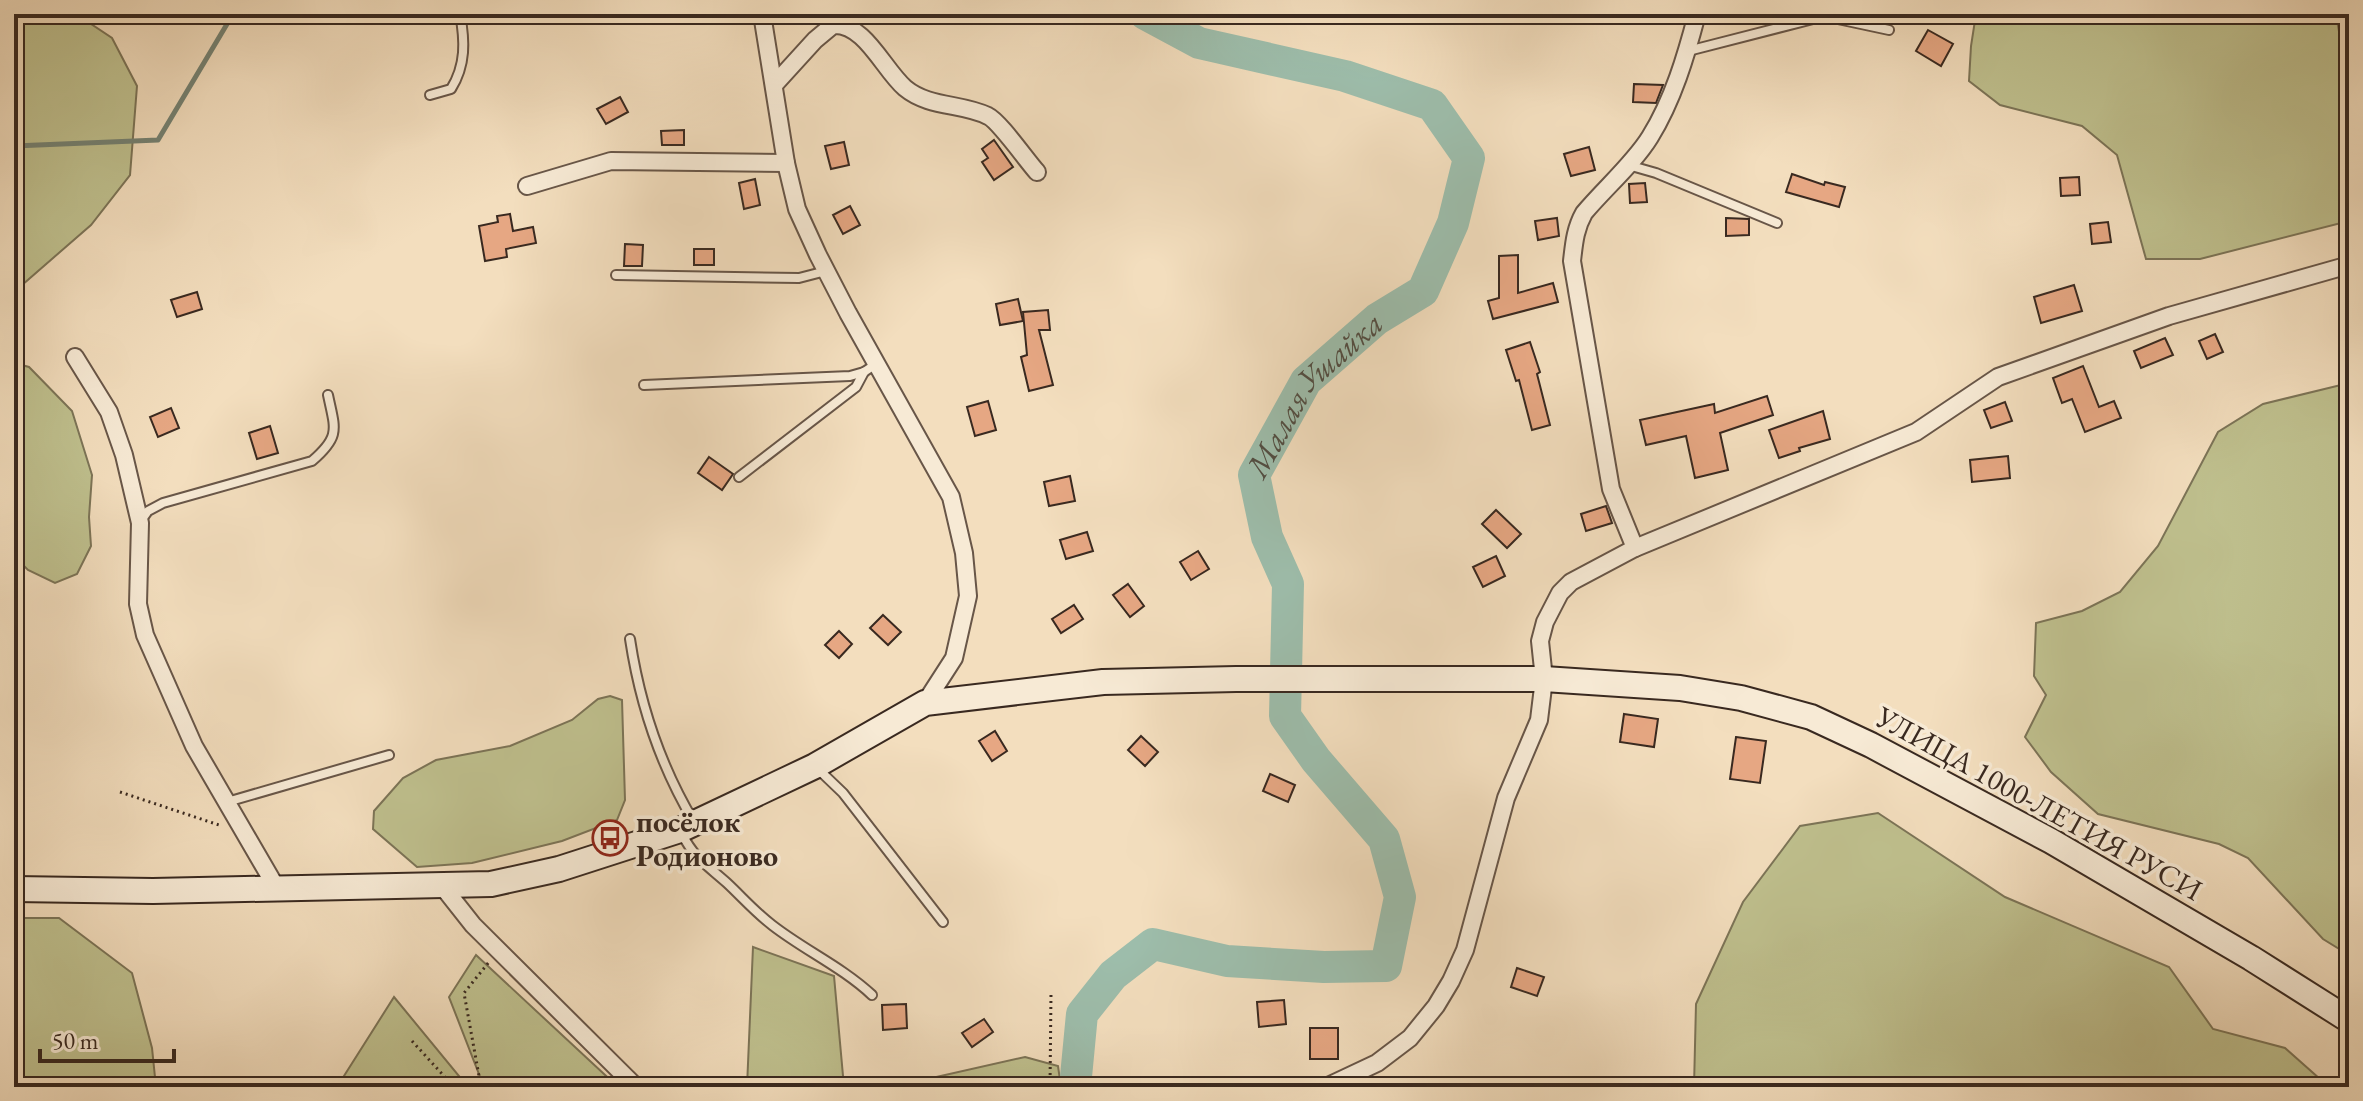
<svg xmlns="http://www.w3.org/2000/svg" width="2363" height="1101" viewBox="0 0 2363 1101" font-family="'EB Garamond',serif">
  <rect width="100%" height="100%" fill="#f3debe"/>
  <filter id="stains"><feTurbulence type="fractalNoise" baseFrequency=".0025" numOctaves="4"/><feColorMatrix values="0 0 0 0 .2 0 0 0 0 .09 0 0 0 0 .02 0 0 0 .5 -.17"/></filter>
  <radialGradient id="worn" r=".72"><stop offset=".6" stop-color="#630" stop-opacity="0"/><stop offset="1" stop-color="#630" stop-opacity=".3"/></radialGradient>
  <g fill="#bfc08e" stroke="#7c7457" stroke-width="2">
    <polygon points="14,14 76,14 112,38 137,86 130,175 91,225 14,292"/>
    <polygon points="1976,14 2336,14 2349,89 2349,221 2200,259 2146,259 2117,155 2082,126 2000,105 1969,81 1971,46"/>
    <polygon points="14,363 29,367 72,411 92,475 89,517 91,546 77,574 55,583 28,570 14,556"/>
    <polygon points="2349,383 2349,955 2323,939 2248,858 2219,844 2098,814 2051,772 2025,737 2046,695 2034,676 2036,623 2082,611 2120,592 2158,546 2218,432 2263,404"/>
    <polygon points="610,696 622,700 625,800 617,820 562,841 472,863 417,867 373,829 374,811 403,778 436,760 510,746 572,720 598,699"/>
    <polygon points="1878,813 2005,897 2169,967 2213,1029 2285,1048 2329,1087 1694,1087 1696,1004 1743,902 1800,826"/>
    <polygon points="14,918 59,918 132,973 152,1048 156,1087 14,1087"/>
    <polygon points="753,947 834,976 844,1087 747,1087"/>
    <polygon points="476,955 618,1087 484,1087 449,997"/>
    <polygon points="394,997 468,1087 337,1087"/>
    <polygon points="1025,1057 1058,1066 1061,1087 892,1087"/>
  </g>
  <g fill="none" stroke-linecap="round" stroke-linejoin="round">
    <polyline stroke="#758273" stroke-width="5" points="14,146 158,140 233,14"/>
    <path stroke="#9dbdab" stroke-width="32" id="s1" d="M1075,1087l7,-73 31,-39 40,-31 74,17 97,6 62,-1 14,-69 -16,-58 -68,-79 -31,-44 3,-132 -21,-47 -13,-62 52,-94 71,-62 46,-28 30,-68 16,-65 -37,-53 -87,-29 -146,-33 -54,-29"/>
  </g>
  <g fill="#e6a783" stroke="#392920" stroke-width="2">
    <polygon points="1928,30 1953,44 1941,66 1916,51"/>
    <polygon points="1634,84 1663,85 1656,103 1633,102"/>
    <polygon points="620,97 628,112 606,124 597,109"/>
    <polygon points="684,130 684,145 662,145 661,131"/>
    <polygon points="994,140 1013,167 994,180 982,162 988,158 982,149"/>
    <polygon points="844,142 849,165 831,169 825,146"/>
    <polygon points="1589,147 1595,170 1571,176 1564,154"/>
    <polygon points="1792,174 1824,185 1825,182 1845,187 1839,207 1786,192"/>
    <polygon points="2079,177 2080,195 2061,196 2060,178"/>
    <polygon points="755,179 760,205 744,209 739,183"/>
    <polygon points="1645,183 1647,202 1630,203 1629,184"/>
    <polygon points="850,206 860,225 843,234 833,215"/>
    <polygon points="510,214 513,231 533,227 536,243 506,249 507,257 485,261 479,226 498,222 497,216"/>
    <polygon points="1557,218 1559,236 1538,240 1535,221"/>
    <polygon points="1726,218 1749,219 1749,235 1726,236"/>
    <polygon points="2108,222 2111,242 2092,244 2090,224"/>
    <polygon points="625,244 643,245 642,266 624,266"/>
    <rect x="694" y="249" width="20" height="16"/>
    <polygon points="1518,255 1518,293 1553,283 1558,302 1493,319 1488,301 1499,298 1499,256"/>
    <polygon points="2074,285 2082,311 2041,323 2034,297"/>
    <polygon points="197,292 202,309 177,317 171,300"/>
    <polygon points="1018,299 1023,321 1000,325 996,304"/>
    <polygon points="1048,310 1050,330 1039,330 1053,385 1029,391 1021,357 1027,355 1023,312"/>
    <polygon points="2215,334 2223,352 2207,359 2199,341"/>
    <polygon points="2165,338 2173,355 2141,368 2134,351"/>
    <polygon points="1530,342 1540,372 1537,374 1550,425 1532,430 1519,380 1516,381 1506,350"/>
    <polygon points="2083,366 2099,407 2114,401 2121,418 2085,432 2072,399 2062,403 2053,378"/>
    <polygon points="1767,396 1773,415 1720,433 1728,470 1695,478 1686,436 1646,445 1640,420 1714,404 1715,413"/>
    <polygon points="988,401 996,430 975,436 967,407"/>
    <polygon points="2005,402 2012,421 1991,428 1984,410"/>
    <polygon points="171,408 179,428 158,437 150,417"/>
    <polygon points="1823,411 1830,439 1799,448 1800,451 1779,458 1769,430"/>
    <polygon points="270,426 278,453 257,459 249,433"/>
    <polygon points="2008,456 2010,478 1972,482 1970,460"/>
    <polygon points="709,457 733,474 722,490 698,473"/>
    <polygon points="1070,476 1075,501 1049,506 1044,482"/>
    <polygon points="1606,506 1612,523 1586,531 1581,514"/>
    <polygon points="1496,510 1521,534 1507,548 1482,524"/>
    <polygon points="1087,532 1093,551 1066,559 1060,540"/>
    <polygon points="1198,551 1209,569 1191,580 1180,562"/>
    <polygon points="1496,556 1505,576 1483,587 1473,567"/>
    <polygon points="1128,584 1144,606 1130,617 1113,595"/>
    <polygon points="1074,605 1083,619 1061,633 1052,619"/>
    <polygon points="883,615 901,632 888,645 870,628"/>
    <polygon points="839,631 852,644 839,658 825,645"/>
    <polygon points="1624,714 1658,719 1654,747 1620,742"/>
    <polygon points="995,731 1007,751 992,761 979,741"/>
    <polygon points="1141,736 1158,752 1145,766 1128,750"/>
    <polygon points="1736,737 1766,741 1760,783 1730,779"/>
    <polygon points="1270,774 1295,785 1288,802 1263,791"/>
    <polygon points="1517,968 1544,977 1537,996 1511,987"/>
    <polygon points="1284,1000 1286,1024 1259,1027 1257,1002"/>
    <polygon points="906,1004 907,1028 883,1030 882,1005"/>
    <polygon points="984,1019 993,1032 972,1047 962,1033"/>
    <rect x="1310" y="1028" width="28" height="31"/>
  </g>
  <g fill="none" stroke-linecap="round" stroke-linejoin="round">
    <defs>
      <g id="lane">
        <polyline points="1688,51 1813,19 1833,18 1889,30"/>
        <path d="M430,95l21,-6c15,-24 14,-48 9,-75"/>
        <polyline points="1628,165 1656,173 1777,223"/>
        <polyline points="616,275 799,278 826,271"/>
        <polyline points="644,385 850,376 864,372 876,364"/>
        <polyline points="739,477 856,387 864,372"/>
        <path d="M140,522l8,-11 15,-8 149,-42c29,-25 23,-32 16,-66"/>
        <path d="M630,639c10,66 30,126 64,183"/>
        <polyline points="818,769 843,793 943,922"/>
        <polyline points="227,802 389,755"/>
        <path d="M682,834c12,24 26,32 45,49 15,14 28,29 45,42 32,25 70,42 100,70"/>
      </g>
      <g id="street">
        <polyline points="762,14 786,163 797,209 818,255 848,313 951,497 964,553 968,596 954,658 925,703"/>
        <path d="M774,85l41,-45 18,-15c32,-2 50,44 72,63 24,20 57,15 83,28 11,5 39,45 49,56"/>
        <polyline points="527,186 611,161 786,163"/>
        <polyline points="75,357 109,412 124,455 140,523 138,604 145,635 194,746 276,887"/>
        <path d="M1635,548l-24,-59 -39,-228c2,-17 3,-32 12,-48 20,-24 50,-50 66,-76 23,-37 36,-81 47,-123"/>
        <polyline points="443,887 473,925 636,1087"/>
        <polyline points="1326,1087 1377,1063 1410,1038 1436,1006 1451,981 1465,950 1506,798 1539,720 1544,679 1540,641 1545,622 1560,593 1571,582 1635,548 1916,432 1998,377 2169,316 2349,265"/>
      </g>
      <polyline id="secondary" points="14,889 153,891 491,884 559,869 680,830 815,766 925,703 1103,682 1236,679 1544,679 1680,688 1741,698 1811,717 1871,745 2051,841 2251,958 2349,1020"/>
    </defs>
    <use href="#lane" stroke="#685648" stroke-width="12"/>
    <use href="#street" stroke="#685648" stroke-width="20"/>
    <use href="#secondary" stroke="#392920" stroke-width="28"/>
    <g stroke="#392920" stroke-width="3" stroke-dasharray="2 4" stroke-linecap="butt">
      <polyline points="120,792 222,826"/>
      <polyline points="412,1041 454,1087"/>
      <polyline points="481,1087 464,993 489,962"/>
      <polyline points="1050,1087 1051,993"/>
    </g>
    <use href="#lane" stroke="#f7ead5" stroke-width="8"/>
    <use href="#street" stroke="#f7ead5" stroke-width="16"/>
    <use href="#secondary" stroke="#f7ead5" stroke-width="24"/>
  </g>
  <defs>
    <symbol id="bus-ring" viewBox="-11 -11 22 22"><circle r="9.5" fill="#f7ead5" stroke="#8f2418" stroke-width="1.5"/><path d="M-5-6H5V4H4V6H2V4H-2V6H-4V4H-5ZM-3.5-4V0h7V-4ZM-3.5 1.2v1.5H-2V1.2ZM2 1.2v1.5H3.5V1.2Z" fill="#8f2418"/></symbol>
  </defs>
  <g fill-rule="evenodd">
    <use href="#bus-ring" x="590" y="818" width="40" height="40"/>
  </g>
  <g text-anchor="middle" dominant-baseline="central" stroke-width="7" stroke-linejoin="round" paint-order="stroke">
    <g font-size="30" fill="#392920" stroke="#f7ead5">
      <text transform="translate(2039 803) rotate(29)">УЛИЦА 1000-ЛЕТИЯ РУСИ</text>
    </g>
    <g font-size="30" font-weight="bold" fill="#392920" stroke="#f7ead5" text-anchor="start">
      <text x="636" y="821">посёлок<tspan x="636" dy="34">Родионово</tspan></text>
    </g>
    <g font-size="32" font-style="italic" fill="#524e43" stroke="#f7ead5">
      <text stroke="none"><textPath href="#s1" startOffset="1046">Малая Ушайка</textPath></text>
    </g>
  </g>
  <rect width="2363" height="1101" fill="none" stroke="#f3debe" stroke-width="48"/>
  <rect x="16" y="16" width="2331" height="1069" fill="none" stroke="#392920" stroke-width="4"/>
  <rect x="24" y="24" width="2315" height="1053" fill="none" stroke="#392920" stroke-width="2"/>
  <path d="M40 1049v12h134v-12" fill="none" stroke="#392920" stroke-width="4"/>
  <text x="52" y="1049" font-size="24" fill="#392920" stroke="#f7ead5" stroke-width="6" paint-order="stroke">50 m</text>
  <rect width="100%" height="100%" filter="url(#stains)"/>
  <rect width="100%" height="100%" fill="url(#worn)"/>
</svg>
